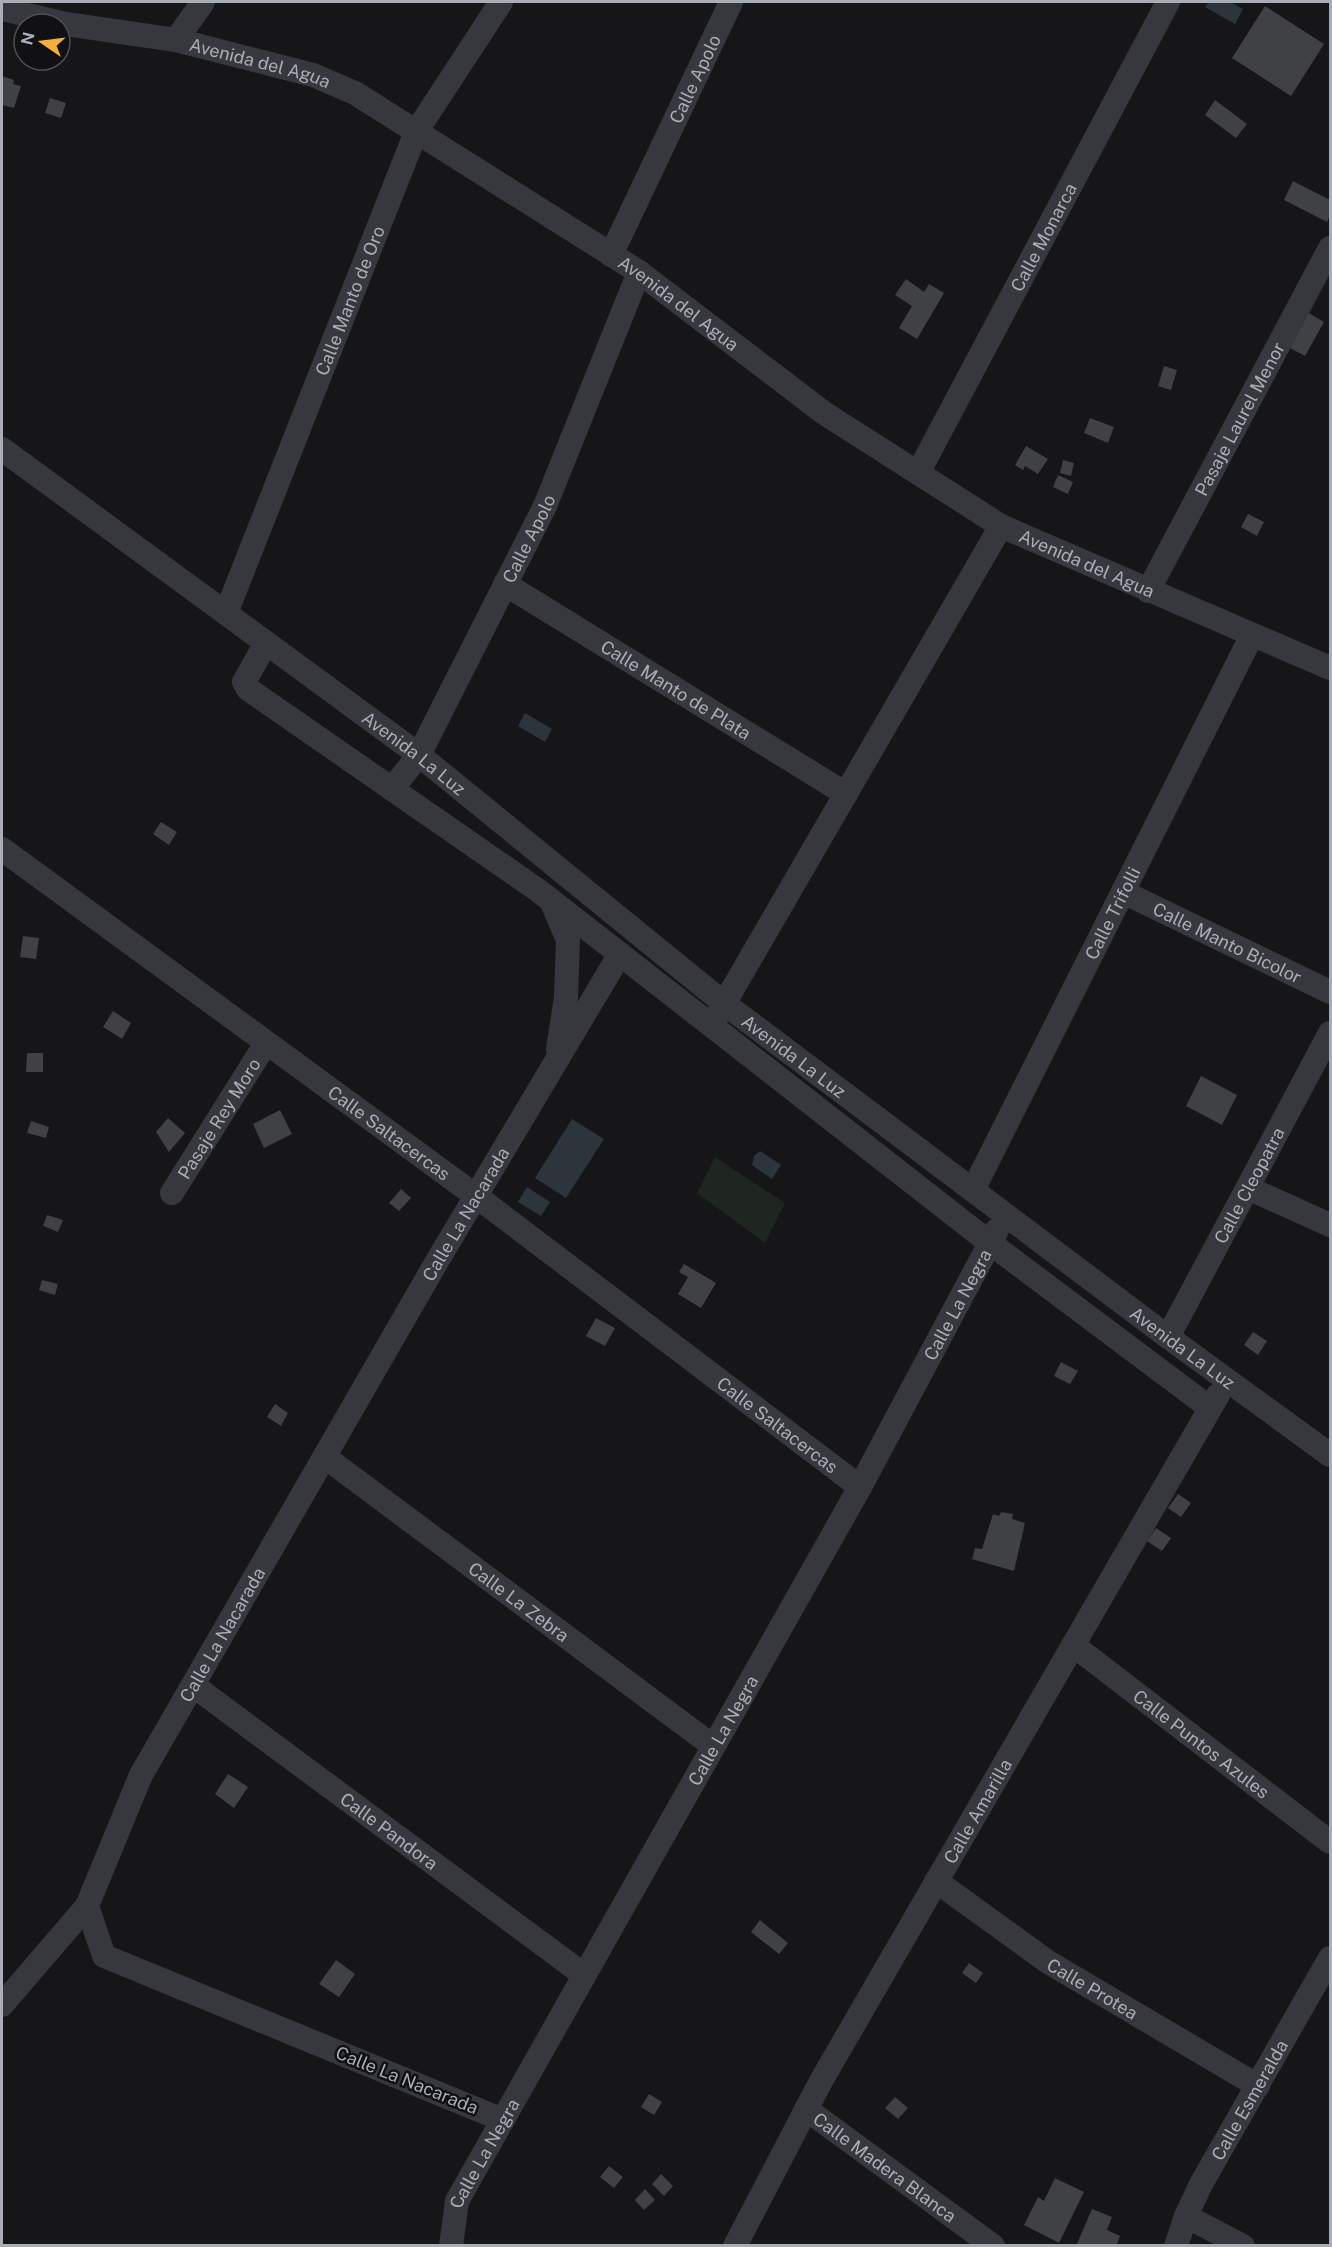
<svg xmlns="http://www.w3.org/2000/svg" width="1332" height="2247" viewBox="0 0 1332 2247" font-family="'Public Sans',sans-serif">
  <rect width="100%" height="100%" fill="#161618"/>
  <polygon fill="#1e261f" points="715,1157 785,1203 765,1243 697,1193"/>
  <g fill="#2c353c">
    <polygon points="1209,2 1230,2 1243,9 1235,24 1205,7"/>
    <polygon points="525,713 552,729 545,742 518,726"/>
    <polygon points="572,1119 604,1139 566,1198 535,1178"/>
    <polygon points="760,1151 781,1165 772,1179 752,1165 754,1156"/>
    <polygon points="527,1187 550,1202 541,1216 518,1202"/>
  </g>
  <g fill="#404145">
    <polygon points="1265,6 1324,44 1291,96 1232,58"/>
    <polygon points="2,76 14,80 13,84 21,86 14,108 2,105"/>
    <polygon points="50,98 66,103 61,118 45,113"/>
    <polygon points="1215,100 1247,124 1236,138 1205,115"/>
    <polygon points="1293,181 1330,200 1330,215 1327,222 1284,200"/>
    <polygon points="906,279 924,292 929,284 944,293 917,339 899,328 912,306 895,295"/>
    <polygon points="1307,312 1324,322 1305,356 1288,347"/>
    <polygon points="1164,366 1177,370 1171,390 1158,386"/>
    <polygon points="1090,418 1114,427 1108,443 1084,433"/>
    <polygon points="1026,446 1048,459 1038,474 1025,466 1023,470 1015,465"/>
    <polygon points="1063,460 1074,463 1071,476 1060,473"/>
    <polygon points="1058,475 1073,482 1068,494 1053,487"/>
    <polygon points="1248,514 1264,522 1257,536 1241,527"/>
    <polygon points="161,822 177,832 169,845 153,834"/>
    <polygon points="23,936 39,938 36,959 20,957"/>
    <polygon points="113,1011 131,1023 122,1039 103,1027"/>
    <polygon points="27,1053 43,1053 43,1072 26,1072"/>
    <polygon points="1201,1076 1237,1095 1222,1125 1186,1106"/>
    <polygon points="280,1110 292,1134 264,1148 253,1124"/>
    <polygon points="168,1118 185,1133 169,1152 156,1132"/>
    <polygon points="31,1121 49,1127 46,1138 27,1133"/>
    <polygon points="401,1189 411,1198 399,1211 389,1203"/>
    <polygon points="47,1215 63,1220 58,1232 43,1226"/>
    <polygon points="684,1264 716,1283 701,1308 678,1294 688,1277 679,1272"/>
    <polygon points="42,1280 58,1284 55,1295 39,1290"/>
    <polygon points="596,1318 615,1328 605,1346 586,1336"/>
    <polygon points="1253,1332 1267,1341 1258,1355 1244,1345"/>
    <polygon points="1061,1362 1078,1371 1070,1384 1054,1376"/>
    <polygon points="275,1404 288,1413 281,1426 267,1417"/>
    <polygon points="1178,1494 1191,1503 1181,1517 1168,1508"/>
    <polygon points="1001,1512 1013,1514 1012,1519 1025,1523 1014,1571 972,1559 975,1548 982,1549 993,1514 999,1516"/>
    <polygon points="1156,1528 1171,1538 1162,1551 1147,1541"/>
    <polygon points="228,1774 248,1787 234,1808 215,1794"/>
    <polygon points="760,1920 788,1943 779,1954 751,1932"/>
    <polygon points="336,1960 355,1974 339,1997 319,1984"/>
    <polygon points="969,1963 983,1973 976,1983 962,1973"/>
    <polygon points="649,2094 662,2102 654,2115 641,2107"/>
    <polygon points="895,2097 908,2108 898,2119 885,2108"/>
    <polygon points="609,2166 623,2177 614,2188 600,2177"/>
    <polygon points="661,2174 673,2186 664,2196 652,2184"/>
    <polygon points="1055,2178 1084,2192 1059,2243 1024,2225 1038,2197 1044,2201"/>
    <polygon points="645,2189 655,2200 644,2210 635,2200"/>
    <polygon points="1092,2209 1112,2217 1107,2230 1120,2236 1116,2246 1076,2246"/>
  </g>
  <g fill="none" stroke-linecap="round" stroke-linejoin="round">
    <g stroke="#37383d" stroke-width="24">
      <path id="s1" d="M2,9l64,15 110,16 137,35 42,18 284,179 185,141 177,113 329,142"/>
      <polyline points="176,40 203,2"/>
      <path id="s2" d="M611,255l120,-253"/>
      <path id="s3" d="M2,449l417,306 306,249 443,333 162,118"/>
      <path id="s4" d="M918,473l250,-471"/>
      <path id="s5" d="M505,584l341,210"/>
      <path id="s6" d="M1148,591l182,-343"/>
      <path id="s7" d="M226,613l190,-481 85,-130"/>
      <polyline points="266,643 244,682 248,689 539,891 990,1243 1210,1408"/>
      <path id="s8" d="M392,789l27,-34 126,-249 94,-234"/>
      <path id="s9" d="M2,849l474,347 384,291"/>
      <path id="s10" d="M1123,892l207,100"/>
      <polyline points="553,905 568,940 566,997 558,1049"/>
      <polyline points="717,1016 1001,526"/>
      <polyline points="1248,1188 1330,1225"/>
      <path id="s11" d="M973,1190l279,-555"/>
      <path id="s12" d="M172,1193l94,-150"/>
      <path id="s13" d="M1168,1337l162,-304"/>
      <path id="s14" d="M325,1457l388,289"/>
      <path id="s15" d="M1073,1645l257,197"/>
      <path id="s16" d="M194,1686l390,289"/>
      <path id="s17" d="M936,1881l112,81 210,124"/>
      <polyline points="2,2005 87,1906"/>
      <path id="s18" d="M806,2109l187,137"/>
      <path id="s19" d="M503,2120l-399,-164 -17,-50 54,-131 295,-512 184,-309"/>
      <polyline points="1186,2216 1243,2246"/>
      <path id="s20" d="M451,2246l6,-45 403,-714 137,-257"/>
      <path id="s21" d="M735,2246l86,-165 397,-686"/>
      <path id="s22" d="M1176,2246l10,-30 15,-32 129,-226"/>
    </g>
  </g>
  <g text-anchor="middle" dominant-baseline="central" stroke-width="5" stroke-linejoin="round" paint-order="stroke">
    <g font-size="18" fill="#a8adb8" stroke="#111113">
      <text stroke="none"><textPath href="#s1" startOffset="264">Avenida del Agua</textPath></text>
      <text stroke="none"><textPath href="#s2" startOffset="195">Calle Apolo</textPath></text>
      <text stroke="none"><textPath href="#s4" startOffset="267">Calle Monarca</textPath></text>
      <text stroke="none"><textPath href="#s7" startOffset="336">Calle Manto de Oro</textPath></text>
      <text stroke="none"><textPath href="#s1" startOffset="750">Avenida del Agua</textPath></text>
      <text stroke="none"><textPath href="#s6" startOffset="195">Pasaje Laurel Menor</textPath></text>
      <text stroke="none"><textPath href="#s8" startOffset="286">Calle Apolo</textPath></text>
      <text stroke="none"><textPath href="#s1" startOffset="1236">Avenida del Agua</textPath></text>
      <text stroke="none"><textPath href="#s5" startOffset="201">Calle Manto de Plata</textPath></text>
      <text stroke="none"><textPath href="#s3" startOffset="512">Avenida La Luz</textPath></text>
      <text stroke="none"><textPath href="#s11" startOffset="310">Calle Trifolli</textPath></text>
      <text stroke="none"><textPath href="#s10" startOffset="116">Calle Manto Bicolor</textPath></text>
      <text stroke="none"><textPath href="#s3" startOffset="998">Avenida La Luz</textPath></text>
      <text stroke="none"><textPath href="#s12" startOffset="88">Pasaje Rey Moro</textPath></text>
      <text stroke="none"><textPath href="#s9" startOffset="480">Calle Saltacercas</textPath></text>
      <text stroke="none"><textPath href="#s13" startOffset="172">Calle Cleopatra</textPath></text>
      <text stroke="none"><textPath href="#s19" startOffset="1274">Calle La Nacarada</textPath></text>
      <text stroke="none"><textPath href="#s20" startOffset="1072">Calle La Negra</textPath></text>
      <text stroke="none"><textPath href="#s3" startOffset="1484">Avenida La Luz</textPath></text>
      <text stroke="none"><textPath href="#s9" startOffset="966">Calle Saltacercas</textPath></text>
      <text stroke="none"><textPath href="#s14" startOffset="242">Calle La Zebra</textPath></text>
      <text stroke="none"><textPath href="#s19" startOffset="788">Calle La Nacarada</textPath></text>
      <text stroke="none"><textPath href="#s20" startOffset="586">Calle La Negra</textPath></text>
      <text stroke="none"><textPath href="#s15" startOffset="162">Calle Puntos Azules</textPath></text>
      <text stroke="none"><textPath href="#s21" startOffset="498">Calle Amarilla</textPath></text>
      <text stroke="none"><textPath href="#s16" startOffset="243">Calle Pandora</textPath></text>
      <text stroke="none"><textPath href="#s17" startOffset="190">Calle Protea</textPath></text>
      <text transform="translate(407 2080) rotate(22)">Calle La Nacarada</text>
      <text stroke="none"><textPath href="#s22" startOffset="164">Calle Esmeralda</textPath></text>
      <text stroke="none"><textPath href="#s20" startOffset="100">Calle La Negra</textPath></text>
      <text stroke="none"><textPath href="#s18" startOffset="98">Calle Madera Blanca</textPath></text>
    </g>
  </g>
  <rect width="1332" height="2247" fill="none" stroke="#a8adb8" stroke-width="6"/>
  <g transform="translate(42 42) rotate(284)"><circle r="28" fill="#111113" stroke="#4d4f55" stroke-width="1.5"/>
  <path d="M0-4.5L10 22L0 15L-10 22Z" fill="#f2b134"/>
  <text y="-9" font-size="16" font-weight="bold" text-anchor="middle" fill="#a8adb8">N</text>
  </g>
</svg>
